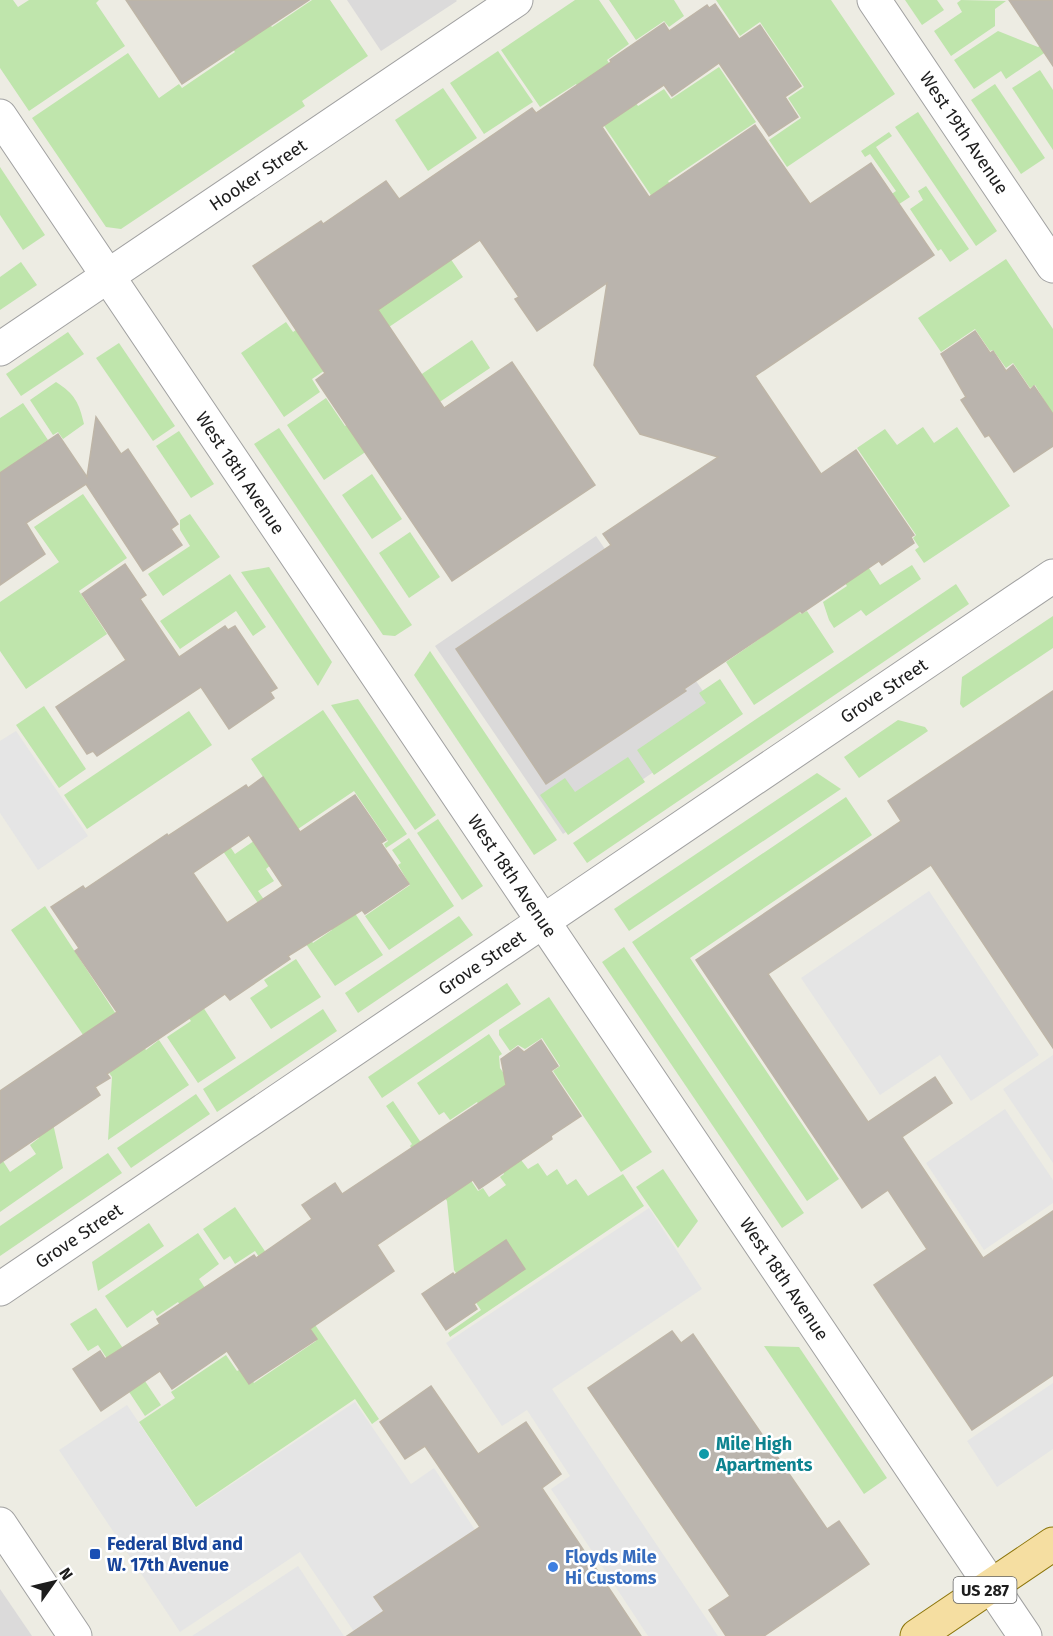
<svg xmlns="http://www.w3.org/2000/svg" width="1053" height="1636" viewBox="0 0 1053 1636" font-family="'Fira Sans',sans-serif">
  <rect width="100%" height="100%" fill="#edece3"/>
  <g fill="#dbdada">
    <polygon points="347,0 456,0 457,1 381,51"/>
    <polygon points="596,536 725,723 563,834 435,646"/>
    <polygon points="0,1589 32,1636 0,1636"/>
  </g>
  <g fill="#bfe5ac">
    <polygon points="0,0 13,0 18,7 29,0 99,0 96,3 125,46 29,111 0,68"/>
    <polygon points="200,0 266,20 272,27 312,0 330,0 368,56 302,101 305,106 121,229 106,227 32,118 128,53 159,98 179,84 182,88 235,52"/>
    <polygon points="575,0 599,0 629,44 607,60 638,106 664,89 671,99 719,67 756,122 668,181 693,219 675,231 576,84 540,107 501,50"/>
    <polygon points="609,0 674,0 684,16 669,27 664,21 636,40"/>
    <polygon points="716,0 831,0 895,94 787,167 769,140 801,118 788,98 804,87 760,22 740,36"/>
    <polygon points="905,0 937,0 944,10 922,25"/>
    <polygon points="961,0 1006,1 995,9 995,26 951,56 934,31 962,12 957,3"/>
    <polygon points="998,31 1038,47 1053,38 1053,47 1006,79 1001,71 974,89 954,60"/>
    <polygon points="498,51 533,102 484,134 450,83"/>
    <polygon points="1040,70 1053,90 1053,150 1012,88"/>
    <polygon points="995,84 1045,158 1021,174 971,100"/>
    <polygon points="443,88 477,138 428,171 395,120"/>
    <polygon points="918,112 997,231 976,246 895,127"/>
    <polygon points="889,132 892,136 876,147 910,197 893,208 886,198 896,191 870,154 865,157 861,151"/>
    <polygon points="0,167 45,235 23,250 0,215"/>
    <polygon points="926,186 969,249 950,262 941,249 938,251 910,209 923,200 918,191"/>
    <polygon points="435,236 463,277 312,379 320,392 284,417 241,353 286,322 293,332"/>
    <polygon points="1006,259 1053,329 1053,415 1035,385 1030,388 1013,363 1006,368 993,350 990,351 975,329 941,352 918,318"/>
    <polygon points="21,262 37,285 0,310 0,277"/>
    <polygon points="68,332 84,354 21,396 6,374"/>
    <polygon points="472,340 490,368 324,480 287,425 326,398 345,426"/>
    <polygon points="119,343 175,426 153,441 96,358"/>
    <path d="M56,382c19,12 23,21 28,42l-21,15 -5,-7 -5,3 -23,-35z"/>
    <polygon points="23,403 48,440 39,446 42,452 0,480 0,418"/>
    <polygon points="923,427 934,443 957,427 1010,506 924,563 915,550 919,547 913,538 916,535 857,448 885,429 897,445"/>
    <polygon points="279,428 412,625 395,636 383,635 254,444"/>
    <polygon points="179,431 214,484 191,498 156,446"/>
    <polygon points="372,474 402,519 372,539 342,495"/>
    <polygon points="83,494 127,558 79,591 107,634 26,689 0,651 0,602 59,562 34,527"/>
    <polygon points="825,501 880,585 912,565 921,579 866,616 861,610 834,628 829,620 823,602 847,586 801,517"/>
    <polygon points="190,514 220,557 163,596 148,574 190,546 180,530 180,520"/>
    <polygon points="694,528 791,600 801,614 807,611 834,652 754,705 726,662 765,635"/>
    <polygon points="410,532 440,577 409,598 379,553"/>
    <polygon points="269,567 332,662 318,686 241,572"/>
    <polygon points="230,574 266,627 253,636 236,611 180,649 160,621"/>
    <polygon points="956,584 969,604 587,863 573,843"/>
    <polygon points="1053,616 1053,648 963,708 960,704 962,677"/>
    <polygon points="430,651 557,840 534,855 414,675"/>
    <polygon points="720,679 743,714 654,775 637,750 706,703 699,693"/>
    <polygon points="358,699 436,815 415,830 331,705"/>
    <polygon points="44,706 86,769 59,788 16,725"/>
    <polygon points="323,710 407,834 386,848 384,844 388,841 354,791 298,829 251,759"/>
    <polygon points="189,711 212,745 87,829 64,795"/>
    <polygon points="898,720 925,727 928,731 859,778 844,757"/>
    <polygon points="628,757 645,782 568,835 540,795 565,778 575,792"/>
    <polygon points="817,773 841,789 629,931 614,909"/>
    <polygon points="846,797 872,835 690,958 839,1179 807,1201 632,942"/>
    <polygon points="207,812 235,854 267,832 272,864 266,869 274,881 258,891 272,911 266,915 200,817"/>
    <polygon points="438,819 483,886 462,900 417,833"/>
    <polygon points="409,838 454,906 389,950 365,916 410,885 398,865 401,863 392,850"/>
    <polygon points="319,860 383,955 335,986 306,944 311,940 313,943 332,930 329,926"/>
    <polygon points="45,906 135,1043 139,1040 146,1050 159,1040 189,1085 108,1140 112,1077 11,930"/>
    <polygon points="459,916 473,935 358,1013 345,993"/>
    <polygon points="624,947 804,1213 782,1228 602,962"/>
    <polygon points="296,959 321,997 271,1029 250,998 268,986 264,980"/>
    <polygon points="507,983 521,1004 382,1098 368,1077"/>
    <polygon points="549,997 652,1152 621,1172 553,1071 560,1066 542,1038 525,1049 518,1045 510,1051 499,1035 499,1030"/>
    <polygon points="203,1007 236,1058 198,1083 167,1037 191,1021 188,1017"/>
    <polygon points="323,1009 337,1031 217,1112 203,1089"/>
    <polygon points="489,1034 502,1054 499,1056 500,1068 516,1091 484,1112 477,1102 450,1120 444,1112 439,1115 417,1083"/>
    <polygon points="10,1094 52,1119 63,1168 0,1212 0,1163 3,1161 10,1172 36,1154 30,1145 39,1138"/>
    <polygon points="196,1094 210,1114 131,1168 117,1148"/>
    <polygon points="393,1101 430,1156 447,1145 478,1191 483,1188 489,1197 506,1185 500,1177 504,1174 500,1168 518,1156 528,1169 538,1163 547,1176 557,1169 567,1185 576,1179 588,1196 623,1174 644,1206 450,1337 448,1333 481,1310 454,1270 447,1201 410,1146 412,1144 386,1106"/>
    <polygon points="108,1153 122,1173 0,1256 0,1226"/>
    <polygon points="663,1169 698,1221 678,1248 636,1187"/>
    <polygon points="235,1207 379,1419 372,1424 355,1399 196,1507 139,1422 175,1398 171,1392 226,1355 237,1371 243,1368 254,1383 316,1341 255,1251 235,1264 230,1256 224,1260 203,1229"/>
    <polygon points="149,1223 164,1246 98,1291 92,1262"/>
    <polygon points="198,1233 219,1264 199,1279 239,1339 223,1350 225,1353 216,1359 178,1302 157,1316 153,1310 127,1328 105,1296"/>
    <polygon points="96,1308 161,1405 145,1416 98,1345 88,1351 70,1324"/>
    <polygon points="764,1346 799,1347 887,1478 864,1494"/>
  </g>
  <g fill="#e5e5e5">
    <polygon points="16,731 88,836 38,870 0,813 0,741"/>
    <polygon points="929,891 1039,1055 971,1101 940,1055 880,1095 801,978"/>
    <polygon points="1053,1055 1053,1163 1003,1089"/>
    <polygon points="1005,1109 1053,1180 1053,1203 984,1250 926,1163"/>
    <polygon points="649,1208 702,1289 552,1389 718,1636 648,1636 551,1489 570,1476 527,1410 502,1426 446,1343"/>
    <polygon points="1053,1383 1053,1449 997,1487 967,1441"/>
    <polygon points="355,1402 411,1484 434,1468 545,1636 357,1636 300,1552 180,1632 59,1450 127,1405 196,1508"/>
    <polygon points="298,1566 344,1636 192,1636"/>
  </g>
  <g fill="#bab4ad" stroke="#beb5a7" stroke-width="1.5" fill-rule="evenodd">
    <polygon points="126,0 309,0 182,84"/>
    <polygon points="1009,0 1053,0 1053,66"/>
    <polygon points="715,4 739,39 760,25 801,86 785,97 798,117 769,136 719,63 672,96 664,85 602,127 649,197 755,125 810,204 871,163 934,255 755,376 821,474 856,450 914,535 911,537 914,543 882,565 879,561 802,613 800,611 684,689 686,691 546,784 456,649 611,545 603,534 718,457 640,434 594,365 607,283 537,331 515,299 519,297 480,240 378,310 444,408 512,362 595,485 452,581 316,380 325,373 253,266 321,221 323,224 386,181 399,199 532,108 536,113 611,62 610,60 664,23 669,31 707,5 709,8"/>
    <polygon points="975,331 990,353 993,351 1006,371 1013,365 1030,390 1034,386 1053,414 1053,446 1014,472 989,435 985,437 961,400 966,397 941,354"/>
    <polygon points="96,417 121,454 128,449 178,524 171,529 182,545 143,571 86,484 26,523 45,554 0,585 0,473 58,434 87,477"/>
    <polygon points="125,564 146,595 140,599 179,657 225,626 228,630 235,626 277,688 270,692 274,698 229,729 201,687 97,756 93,751 87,754 56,707 126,660 82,594"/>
    <polygon points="1053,691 1053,1048 931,865 768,974 868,1122 935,1077 952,1103 902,1137 983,1258 1053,1211 1053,1375 972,1430 874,1285 927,1249 888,1190 862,1208 696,960 901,821 888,801"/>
    <path d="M263,777l37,55 55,-37 31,45 -5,3 28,41 -44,30 -3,-4 -74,46 2,3 -60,41 -5,-6 -118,80 3,4 -15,9 5,8 -100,68v-72l117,-79 -42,-61 4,-3 -28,-41 32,-21 2,3 82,-55 1,2 78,-51 2,3zM249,835l34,51 -56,37 -34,-50z"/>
    <polygon points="541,1040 558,1066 551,1071 581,1116 551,1136 552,1139 479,1189 473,1180 377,1245 394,1271 310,1329 317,1339 249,1384 227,1351 172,1389 160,1371 101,1411 73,1369 100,1351 105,1359 160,1324 157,1319 254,1255 256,1258 312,1219 302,1205 335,1183 342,1194 506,1085 501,1059 518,1047 524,1052"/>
    <polygon points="506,1240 525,1269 474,1304 477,1309 446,1330 422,1294 453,1273 454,1275"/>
    <polygon points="672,1331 681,1343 693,1334 827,1529 839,1521 869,1564 764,1636 726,1636 709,1610 730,1596 588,1388"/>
    <polygon points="431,1386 478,1454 526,1422 561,1474 542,1488 641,1636 347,1636 384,1611 374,1597 480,1527 425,1446 405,1459 380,1422"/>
  </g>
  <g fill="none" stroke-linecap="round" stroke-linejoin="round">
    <defs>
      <g id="minor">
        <polyline points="874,0 1053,266"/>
        <polyline points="0,116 1025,1636"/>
        <polyline points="0,349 516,0"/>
        <polyline points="0,1289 1053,576"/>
        <polyline points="0,1524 75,1636"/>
      </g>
      <polyline id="major" points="917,1636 1053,1544"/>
    </defs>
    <use href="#minor" stroke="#a1a1a1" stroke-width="35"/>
    <use href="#major" stroke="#8c750a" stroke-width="35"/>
    <use href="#minor" stroke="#fff" stroke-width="33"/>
    <use href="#major" stroke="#f5dea1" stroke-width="33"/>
  </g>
  <circle fill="#0f9aa8" stroke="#fff" stroke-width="2" cx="704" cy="1454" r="6"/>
  <rect fill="#1a4fb4" stroke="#fff" stroke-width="2" x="89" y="1548" width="12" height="12" rx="3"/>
  <circle fill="#3f7fe0" stroke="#fff" stroke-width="2" cx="553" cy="1567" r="6"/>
  <g text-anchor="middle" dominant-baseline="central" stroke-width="5" stroke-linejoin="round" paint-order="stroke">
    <rect fill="#fff" stroke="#616161" stroke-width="1.5" x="953.5" y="1577" width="63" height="26" rx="4.5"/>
    <g font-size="16" font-weight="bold" fill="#1d1d1d">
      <text x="985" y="1590">US 287</text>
    </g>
    <g font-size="18" fill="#1d1d1d" stroke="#fff">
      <text transform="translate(964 133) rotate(56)">West 19th Avenue</text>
      <text transform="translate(258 175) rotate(-34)">Hooker Street</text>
      <text transform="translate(240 473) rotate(56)">West 18th Avenue</text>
      <text transform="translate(884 691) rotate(-34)">Grove Street</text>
      <text transform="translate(512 876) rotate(56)">West 18th Avenue</text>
      <text transform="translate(482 963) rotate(-34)">Grove Street</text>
      <text transform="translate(79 1236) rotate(-34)">Grove Street</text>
      <text transform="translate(784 1279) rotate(56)">West 18th Avenue</text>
    </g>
    <g font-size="18" font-weight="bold" fill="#0d838f" stroke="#fff" text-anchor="start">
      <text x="716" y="1444">Mile High<tspan x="716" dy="21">Apartments</tspan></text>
    </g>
    <g font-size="18" font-weight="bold" fill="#164399" stroke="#fff" text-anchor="start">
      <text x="107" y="1544">Federal Blvd and<tspan x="107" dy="21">W. 17th Avenue</tspan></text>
    </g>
    <g font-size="18" font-weight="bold" fill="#366cbe" stroke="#fff" text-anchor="start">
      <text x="565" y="1557">Floyds Mile<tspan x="565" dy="21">Hi Customs</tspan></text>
    </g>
  </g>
  <g transform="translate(54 1582) rotate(56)" stroke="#ffffff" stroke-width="4.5" paint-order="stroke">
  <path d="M0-4.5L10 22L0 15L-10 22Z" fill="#1d1d1d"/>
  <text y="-9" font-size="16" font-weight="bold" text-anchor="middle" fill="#1d1d1d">N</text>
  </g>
</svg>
